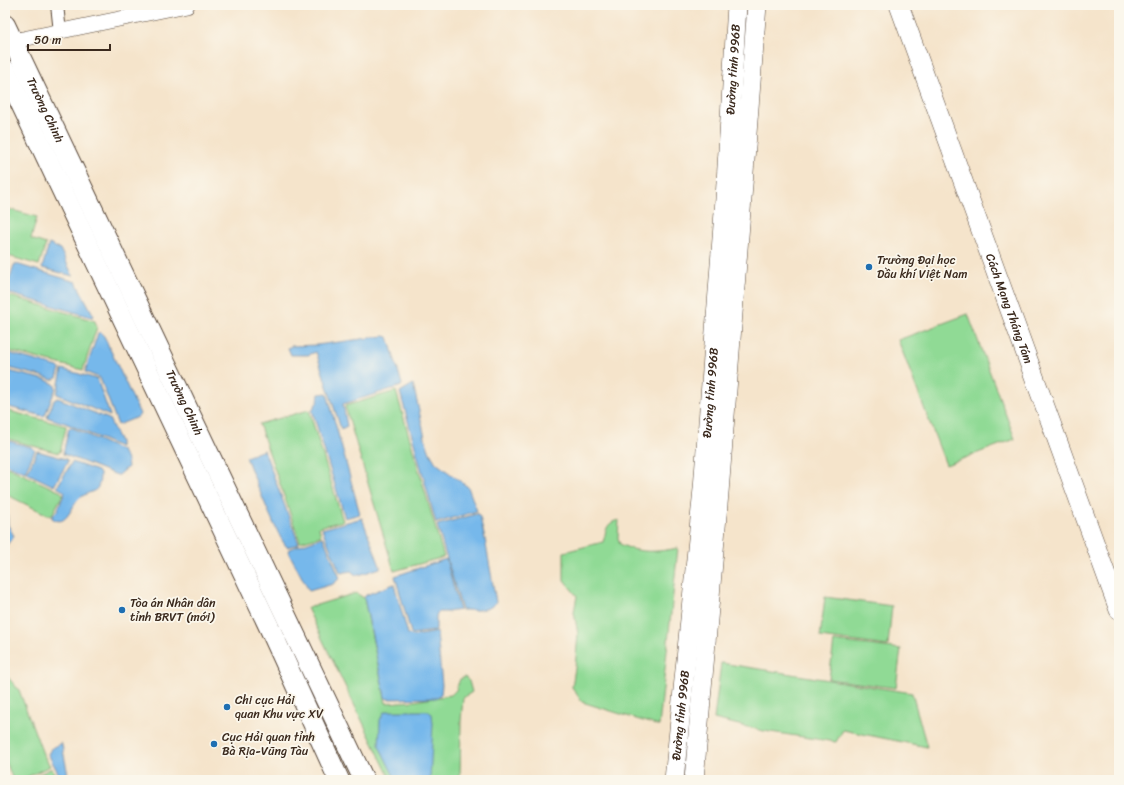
<svg xmlns="http://www.w3.org/2000/svg" width="1124" height="785" viewBox="0 0 1124 785" font-family="Sriracha,sans-serif">
  <rect width="100%" height="100%" fill="#fbf7ec"/>
  <filter id="ink" filterUnits="userSpaceOnUse"><feTurbulence type="fractalNoise" baseFrequency=".025" numOctaves="2"/><feDisplacementMap in="SourceGraphic" scale="8" xChannelSelector="R" yChannelSelector="G"/><feConvolveMatrix kernelMatrix="1 2 1 2 8 2 1 2 1" color-interpolation-filters="sRGB"/></filter>
  <filter id="wash" filterUnits="userSpaceOnUse"><feTurbulence type="fractalNoise" baseFrequency=".012" numOctaves="4" result="noise"/><feDisplacementMap in="SourceGraphic" scale="16" xChannelSelector="R" yChannelSelector="G"/><feGaussianBlur stdDeviation="0.9" result="paint"/><feColorMatrix in="noise" values="0 0 0 0 0 0 0 0 0 0 0 0 0 0 0 0 0 1.4 0 .05"/><feComposite in="paint" operator="in"/></filter>
  <g filter="url(#wash)">
    <rect width="100%" height="100%" fill="#f5e4cb"/>
    <g fill="#90da95" stroke="#66825a">
      <polygon points="5,208 37,217 31,239 46,244 39,265 5,255"/>
      <polygon points="10,296 95,321 97,327 83,370 5,350 5,304 7,298"/>
      <polygon points="968,314 1015,439 946,465 898,340"/>
      <polygon points="396,391 444,557 394,571 345,406"/>
      <polygon points="5,410 66,426 66,428 60,452 58,453 5,438"/>
      <polygon points="309,410 343,521 319,527 321,536 300,542 259,424"/>
      <polygon points="5,466 61,492 63,494 52,515 50,516 5,494"/>
      <path d="M619,520l-1,18 2,6c19,10 38,8 58,4l-19,178 -77,-24 -10,-15 3,-19 3,-34 -4,-22 3,-16 -13,-16v-28l39,-10c4,-12 2,-19 16,-22z"/>
      <polygon points="356,593 364,598 386,703 415,701 451,695 456,690 460,679 465,677 469,681 472,692 463,698 461,721 460,780 391,780 307,608"/>
      <polygon points="825,597 892,606 888,646 820,637"/>
      <polygon points="834,641 901,649 896,688 829,679"/>
      <polygon points="721,663 912,693 927,747 843,730 836,742 764,731 714,719"/>
      <polygon points="5,674 19,690 43,754 50,766 21,780 13,780 5,759"/>
      <polygon points="50,769 52,769 57,780 28,780"/>
    </g>
    <g fill="#76b8eb" stroke="#587184">
      <polygon points="49,244 60,249 73,276 42,268"/>
      <polygon points="16,264 76,282 94,316 93,317 91,317 8,293 6,293 5,295 5,277 10,278 14,265"/>
      <polygon points="100,332 104,336 140,414 138,417 118,425 100,378 85,372 98,333"/>
      <polygon points="384,336 388,337 389,340 402,384 401,386 398,387 343,404 347,426 341,429 316,352 308,355 291,355 288,348 291,346 317,345"/>
      <polygon points="5,352 58,367 60,369 57,378 52,380 41,376 5,367"/>
      <polygon points="62,369 97,379 110,415 110,416 57,394"/>
      <polygon points="5,370 46,380 54,384 56,388 45,415 43,416 5,406"/>
      <polygon points="413,384 426,442 430,453 436,463 468,487 477,511 436,523 400,392"/>
      <polygon points="327,393 360,514 345,518 312,410 318,401 319,394"/>
      <polygon points="58,398 109,419 120,442 120,447 65,423 49,418 47,417 54,400"/>
      <polygon points="69,428 73,428 122,451 127,460 128,467 119,475 117,475 63,454"/>
      <polygon points="5,440 31,447 35,450 25,472 5,464"/>
      <path d="M264,450l35,94 -12,3c-8,-6 -35,-75 -41,-90z"/>
      <polygon points="37,451 66,459 68,461 54,486 27,473"/>
      <path d="M72,462l26,9 2,3c0,22 -8,14 -20,24 -9,7 -13,31 -28,20v-1l6,-8 7,-17 -8,-5z"/>
      <polygon points="5,505 7,506 8,525 14,536 5,547"/>
      <path d="M476,514h2l2,3 5,22 11,63c-6,10 -23,8 -34,8l-25,-85z"/>
      <polygon points="362,518 380,566 380,568 359,575 356,575 351,571 341,573 339,570 322,529"/>
      <polygon points="323,537 340,578 333,584 309,591 288,551 289,549"/>
      <polygon points="446,559 460,610 447,612 438,612 436,616 436,629 435,631 412,634 411,633 395,576"/>
      <polygon points="394,584 408,634 414,636 437,632 442,685 441,694 436,698 387,699 385,697 364,598 366,595"/>
      <polygon points="388,711 428,711 432,714 433,724 430,780 396,780 379,746 380,720 384,712"/>
      <polygon points="61,743 62,745 69,780 62,780 48,754 51,749"/>
    </g>
  </g>
  <g filter="url(#ink)">
    <g fill="none" stroke-linecap="round" stroke-linejoin="round">
      <defs>
        <polyline id="minor" points="57,5 60,32"/>
        <polyline id="tertiary" points="13,41 187,5"/>
        <g id="primary">
          <path id="s1" d="M899,5l220,605"/>
          <path id="s2" d="M674,780l29,-291 22,-290 12,-194"/>
          <polyline points="694,780 719,493 757,5"/>
        </g>
        <g id="trunk">
          <path id="s3" d="M5,25l359,755"/>
          <polyline points="5,70 272,633 339,780"/>
        </g>
      </defs>
      <use href="#minor" stroke="#574638" stroke-width="14"/>
      <use href="#tertiary" stroke="#574638" stroke-width="16"/>
      <use href="#primary" stroke="#574638" stroke-width="20"/>
      <use href="#trunk" stroke="#574638" stroke-width="22"/>
      <use href="#minor" stroke="#fff" stroke-width="12"/>
      <use href="#tertiary" stroke="#fff" stroke-width="15"/>
      <use href="#primary" stroke="#fff" stroke-width="19"/>
      <use href="#trunk" stroke="#fff" stroke-width="20"/>
    </g>
  </g>
  <g fill="#1f6fb2" stroke="#fbf7ec" stroke-width="1.5">
    <circle cx="869" cy="267" r="4"/>
    <circle cx="122" cy="610" r="4"/>
    <circle cx="227" cy="707" r="4"/>
    <circle cx="214" cy="744" r="4"/>
  </g>
  <g text-anchor="middle" dominant-baseline="central" stroke-width="3.5" stroke-linejoin="round" paint-order="stroke">
    <g font-size="12" fill="#3b2a1e" stroke="#fbf7ec">
      <text stroke="none"><textPath href="#s2" startOffset="713">Đường tỉnh 996B</textPath></text>
      <text stroke="none"><textPath href="#s3" startOffset="94">Trường Chinh</textPath></text>
      <text stroke="none"><textPath href="#s1" startOffset="323">Cách Mạng Tháng Tám</textPath></text>
      <text stroke="none"><textPath href="#s2" startOffset="389">Đường tỉnh 996B</textPath></text>
      <text stroke="none"><textPath href="#s3" startOffset="418">Trường Chinh</textPath></text>
      <text stroke="none"><textPath href="#s2" startOffset="65">Đường tỉnh 996B</textPath></text>
    </g>
    <g font-size="12" fill="#3b2a1e" stroke="#fbf7ec" text-anchor="start">
      <text x="877" y="260">Trường Đại học<tspan x="877" dy="14">Dầu khí Việt Nam</tspan></text>
      <text x="130" y="603">Tòa án Nhân dân<tspan x="130" dy="14">tỉnh BRVT (mới)</tspan></text>
      <text x="235" y="700">Chi cục Hải<tspan x="235" dy="14">quan Khu vực XV</tspan></text>
      <text x="222" y="737">Cục Hải quan tỉnh<tspan x="222" dy="14">Bà Rịa-Vũng Tàu</tspan></text>
    </g>
  </g>
  <rect width="1124" height="785" fill="none" stroke="#fbf7ec" stroke-width="20"/>
  <path d="M28 44v6h82v-6" fill="none" stroke="#3b2a1e" stroke-width="2"/>
  <text x="34" y="44" font-size="12" fill="#3b2a1e" stroke="#fbf7ec" stroke-width="3" paint-order="stroke">50 m</text>
</svg>
